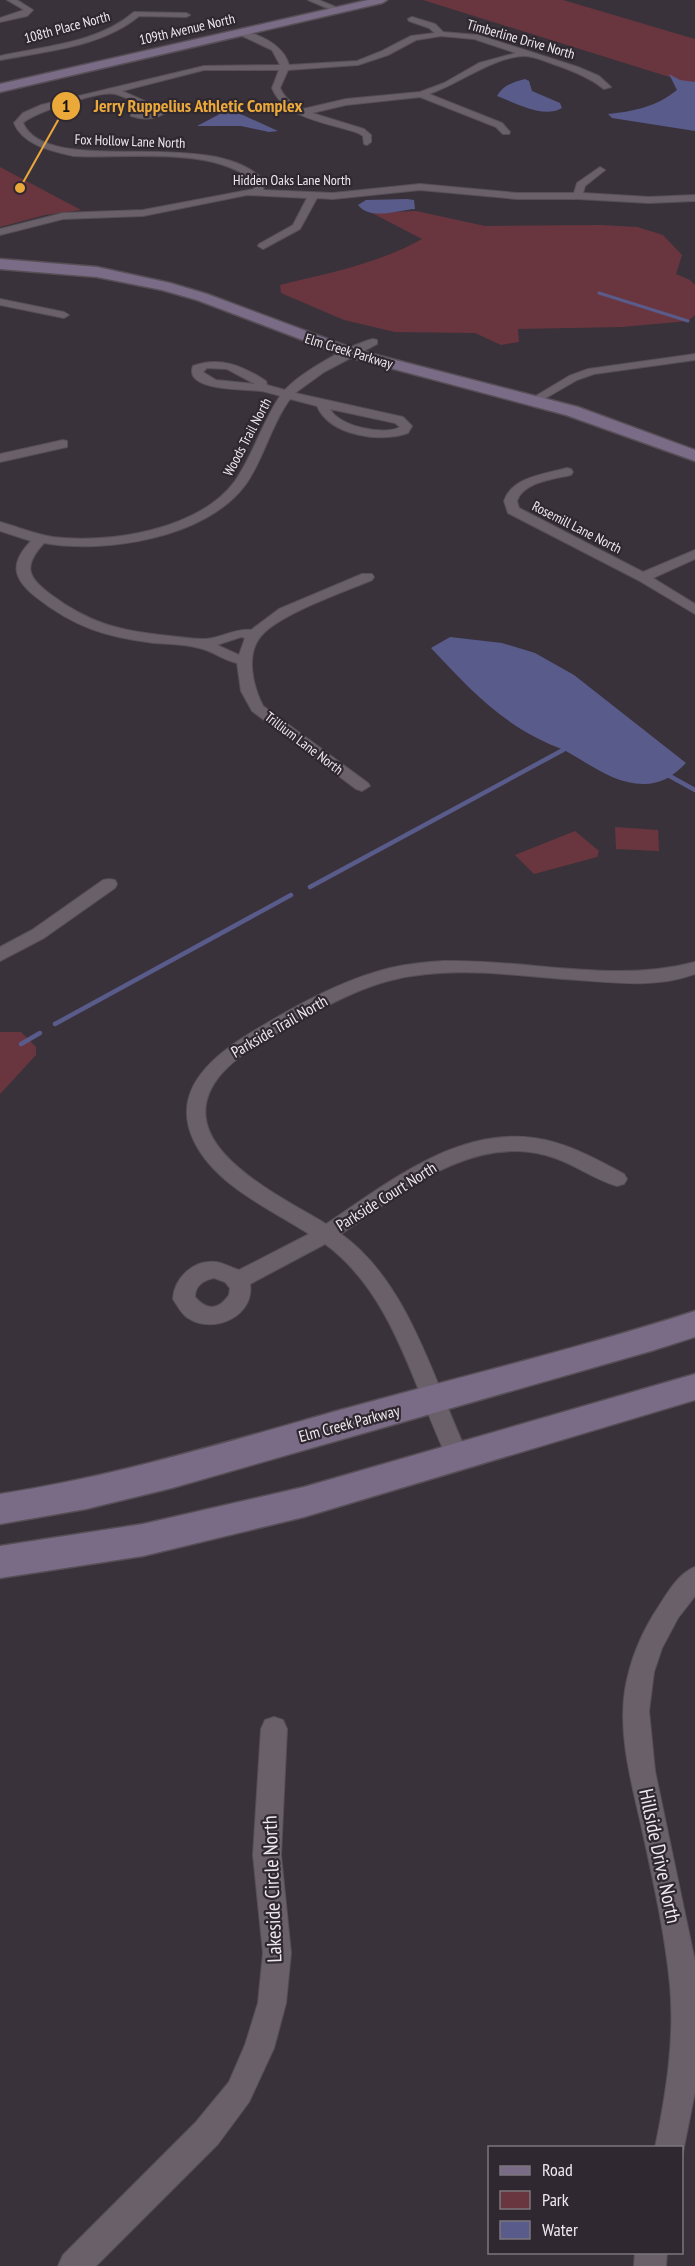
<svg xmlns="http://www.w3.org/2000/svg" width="695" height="2266" viewBox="0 0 695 2266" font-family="'PT Sans Narrow',sans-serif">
  <rect width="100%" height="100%" fill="#3a323a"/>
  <g fill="#69363f">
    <polygon points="423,0 563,0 695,39 695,85"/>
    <polygon points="0,167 81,210 45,215 0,227"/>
    <path d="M416,211l69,15 115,-1 37,2 26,8 19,20 -6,19 14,6 5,5v30l-7,6 -66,6 -104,2 1,13 -18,3 -26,-12 -80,-1 -51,-12 -63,-27 -1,-8c48,-12 98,-21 142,-46l-50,-26z"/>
    <polygon points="615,827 658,830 659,851 616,849"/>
    <polygon points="575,831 599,851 597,857 534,874 515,855"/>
    <polygon points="0,1032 21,1032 36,1047 36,1055 0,1094"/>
  </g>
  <g fill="#595b8b">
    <path d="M669,74l11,6 15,2v49l-83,-13 -4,-4c27,-3 48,-7 69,-24z"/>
    <path d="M525,79l4,2 3,10 28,12 2,5c-19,11 -46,-5 -65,-12 6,-11 17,-14 28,-17z"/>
    <polygon points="220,111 234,111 278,131 269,132 241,126 197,126 218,115"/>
    <path d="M407,199l7,1 1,9c-17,1 -44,12 -57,-4l8,-5z"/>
    <path d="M450,637l52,6 33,10 39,22 112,88c-13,13 -24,21 -43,21 -29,0 -55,-21 -79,-34 -10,-4 -20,-8 -29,-13 -41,-21 -73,-56 -104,-89z"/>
  </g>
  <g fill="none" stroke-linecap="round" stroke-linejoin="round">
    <polyline stroke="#595b8b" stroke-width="3" points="599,293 688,321"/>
    <g stroke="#595b8b" stroke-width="4.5">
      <polyline points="666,774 695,790"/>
      <polyline points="310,887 563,750 568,745"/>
      <polyline points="55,1024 291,895"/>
      <polyline points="21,1044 40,1033"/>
    </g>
    <defs>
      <g id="street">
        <polygon points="7,0 17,0 33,10 27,16 0,22 0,18 24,10"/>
        <polygon points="308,0 319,0 343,10 336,12"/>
        <path d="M134,12l52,1 4,2 -4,2 -47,-1c-37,31 -93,35 -139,44v-4c45,-10 98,-13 134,-44z"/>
        <path d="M412,17l23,7 8,8 35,3 100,32 21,9 12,11 -7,2c-14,-11 -29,-17 -45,-23 -10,-3 -26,-11 -36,-10 -32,2 -64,28 -94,38l73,29 8,9 -1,2h-6l-7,-7 -76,-30 -74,8 -34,8 52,16 7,6v7l-4,3 -3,-1 -1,-8 -5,-3c-28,-10 -74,-14 -86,-45l7,-18h-75l-82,21 27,12h15l7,5c-11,11 -25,13 -40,8v-4l10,-7c-8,-3 -17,-9 -26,-11 -14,-4 -82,19 -92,29 25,57 192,0 242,59l-2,8 70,3 87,-9 97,9h57l3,-10 23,-16 5,3 -20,16 -2,7 66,4 46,-2v6l-46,2 -71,-4h-61l-97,-9 -87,9 -16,-1 -17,31 -37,20 -5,-3 1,-2 34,-19 14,-27 -60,-3 -104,21 -80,3 -63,16v-6l63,-16 80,-3 111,-21 1,-6c-39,-38 -130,-24 -182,-27 -21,-5 -50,-11 -59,-33l9,-10 18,-8 163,-39 76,-1 -8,-15 -34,-16v-4h3c19,5 42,14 48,35l68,-4 25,-10 29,-15 24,-3 -6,-5 -20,-7 -1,-2zM441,36l33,3 42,14 -37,10 -35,20 -24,9 -74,7 -43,10c-10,-5 -18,-10 -23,-21l8,-18 70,-5 30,-10 28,-15zM149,108h12l-11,5 -10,1z"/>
        <polygon points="0,299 64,312 69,315 64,318 0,305"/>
        <path d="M373,339l4,1v4l-53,28 -29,21 108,24 9,9 -4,7c-27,10 -78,3 -91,-27l-27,-7c-19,26 -26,59 -44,85 -39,54 -141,70 -202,59 -21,23 -17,34 6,51 40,30 71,37 120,42 10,1 21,3 32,3 17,1 31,-11 49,-9l28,-21 83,-35h10l2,3 -2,3c-28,12 -93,34 -111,56 -16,19 -8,50 2,70l105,77 2,3 -8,5 -6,-2 -104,-78 -11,-20 -4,-28c-14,-3 -24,-12 -38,-15 -14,-4 -30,-4 -45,-5 -48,-6 -80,-16 -118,-46 -24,-19 -26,-34 -5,-56l-31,-10v-9c18,5 34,12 53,15 56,7 146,-7 182,-56 18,-26 27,-58 45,-85 -6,-2 -13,-4 -19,-5 -13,-2 -78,1 -68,-25 27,-10 50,0 73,15l1,4 18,5c16,-18 64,-45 88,-51zM207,368l20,1 28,15 -39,-4 -13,-8zM330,409l65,14 5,4c-16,9 -62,-1 -70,-18zM241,637l4,1 -6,17 -22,-10z"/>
        <polygon points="695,354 695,360 594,374 577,380 539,402 535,404 529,400 569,376 588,369"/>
        <polygon points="63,440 67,441 67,447 0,462 0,454"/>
        <path d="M567,468l4,1 2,3 -2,3c-17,4 -48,7 -54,26l2,7 124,64 52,-22v9l-42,19 42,26v10l-57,-34 -130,-67 -4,-12c8,-24 41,-27 63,-33z"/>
        <polygon points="109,879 115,880 117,884 115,888 44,938 0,961 0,947 32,930 103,880"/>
        <path d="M444,961c83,-2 170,23 251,1v12c-38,14 -78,9 -117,6 -61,-4 -125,-15 -186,0 -30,7 -59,22 -87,38 -28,15 -61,31 -83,55 -60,69 57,122 104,151 61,-40 129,-97 208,-86 32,4 62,21 90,36l3,5 -3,5 -7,2c-25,-7 -46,-25 -72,-31 -77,-20 -145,40 -204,79 68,48 94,151 128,223l-3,7 -8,3 -8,-3c-36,-74 -56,-170 -125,-220l-75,40c5,32 -37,51 -62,34 -6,-3 -11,-13 -15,-19 1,-21 21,-40 43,-37 8,1 16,6 23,8l70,-36c-39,-25 -94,-49 -115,-93 -29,-60 37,-97 80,-122 36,-21 75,-41 116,-51 18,-4 36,-6 54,-7zM214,1278l11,4 5,6 -1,7c-11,16 -23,15 -34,2 0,-12 9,-17 19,-19z"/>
        <path d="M695,1567v29l-17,22 -16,30 -8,24 -5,39 6,60 40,190v131l-13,65v-9h-27c11,-54 20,-108 15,-163 -5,-52 -17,-105 -28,-156 -10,-45 -24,-93 -17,-139 5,-30 17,-59 34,-84 9,-14 20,-33 36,-39z"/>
        <polygon points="274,1717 283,1720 287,1729 281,1855 291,1953 286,2003 274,2048 249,2102 218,2144 96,2266 58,2266 63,2255 196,2122 229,2082 245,2045 258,2003 263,1953 253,1855 261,1729 265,1720"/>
        <polygon points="635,2252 667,2252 666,2266 634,2266"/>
      </g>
      <g id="secondary">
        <polygon points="368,0 387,0 382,3 0,92 0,84"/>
        <polygon points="0,259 97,267 170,283 207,294 357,350 578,407 695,450 695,461 566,415 345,356 197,300 162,290 97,277 0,269"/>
        <path d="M695,1311v26l-44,14 -479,137 -86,21 -86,15v-30c116,-18 227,-52 340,-84 118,-33 238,-61 355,-99z"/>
        <polygon points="695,1374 695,1400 304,1517 143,1556 0,1578 0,1546 143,1524 304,1487"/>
      </g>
    </defs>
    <use href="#street" stroke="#564f56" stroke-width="2"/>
    <use href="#secondary" stroke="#564f56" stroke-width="3"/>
    <use href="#street" fill="#696069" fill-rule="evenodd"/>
    <use href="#secondary" fill="#7a6b86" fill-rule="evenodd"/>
  </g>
  <g text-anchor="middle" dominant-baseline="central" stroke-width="4.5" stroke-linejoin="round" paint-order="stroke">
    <g font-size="14" fill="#eee9ee" stroke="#302830">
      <text transform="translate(67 27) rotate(-15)">108th Place North</text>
      <text transform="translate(187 29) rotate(-13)">109th Avenue North</text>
      <text transform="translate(521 39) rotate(16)">Timberline Drive North</text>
      <text transform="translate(130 141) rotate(2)">Fox Hollow Lane North</text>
      <text x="292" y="180">Hidden Oaks Lane North</text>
      <text transform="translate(349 351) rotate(17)">Elm Creek Parkway</text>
      <text transform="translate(247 437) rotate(-62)">Woods Trail North</text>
      <text transform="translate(577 527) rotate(27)">Rosemill Lane North</text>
      <text transform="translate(304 743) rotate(37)">Trillium Lane North</text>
    </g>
    <g font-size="16" fill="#eee9ee" stroke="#302830">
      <text transform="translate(279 1026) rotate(-30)">Parkside Trail North</text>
      <text transform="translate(386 1196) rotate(-32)">Parkside Court North</text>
      <text transform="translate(349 1423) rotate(-15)">Elm Creek Parkway</text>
    </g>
    <g font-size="20" fill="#eee9ee" stroke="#302830">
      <text transform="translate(660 1856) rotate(78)">Hillside Drive North</text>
      <text transform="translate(272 1889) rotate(-92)">Lakeside Circle North</text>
    </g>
  </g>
  <path fill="none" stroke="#eba93a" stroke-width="2" d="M20 188L66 106"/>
  <g fill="#eba93a" stroke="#302830" stroke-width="2">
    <circle cx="20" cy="188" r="6"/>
    <circle cx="66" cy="106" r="15"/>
  </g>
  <g font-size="18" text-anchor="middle" font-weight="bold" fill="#111">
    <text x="66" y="112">1</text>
  </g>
  <g font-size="18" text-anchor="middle" font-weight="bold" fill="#eba93a" stroke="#302830" stroke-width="4.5" stroke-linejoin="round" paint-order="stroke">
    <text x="198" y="112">Jerry Ruppelius Athletic Complex</text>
  </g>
  <rect x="488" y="2146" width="195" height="108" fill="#302830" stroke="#7c757c" stroke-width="1.5"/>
  <rect x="500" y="2166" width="30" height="9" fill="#7a6b86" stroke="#7c757c" stroke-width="1.5"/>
  <text x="542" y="2176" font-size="18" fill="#eee9ee">Road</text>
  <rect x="500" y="2191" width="30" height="18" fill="#69363f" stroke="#7c757c" stroke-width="1.5"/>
  <text x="542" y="2206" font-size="18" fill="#eee9ee">Park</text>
  <rect x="500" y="2221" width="30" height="18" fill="#595b8b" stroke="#7c757c" stroke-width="1.5"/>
  <text x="542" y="2236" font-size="18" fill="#eee9ee">Water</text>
</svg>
